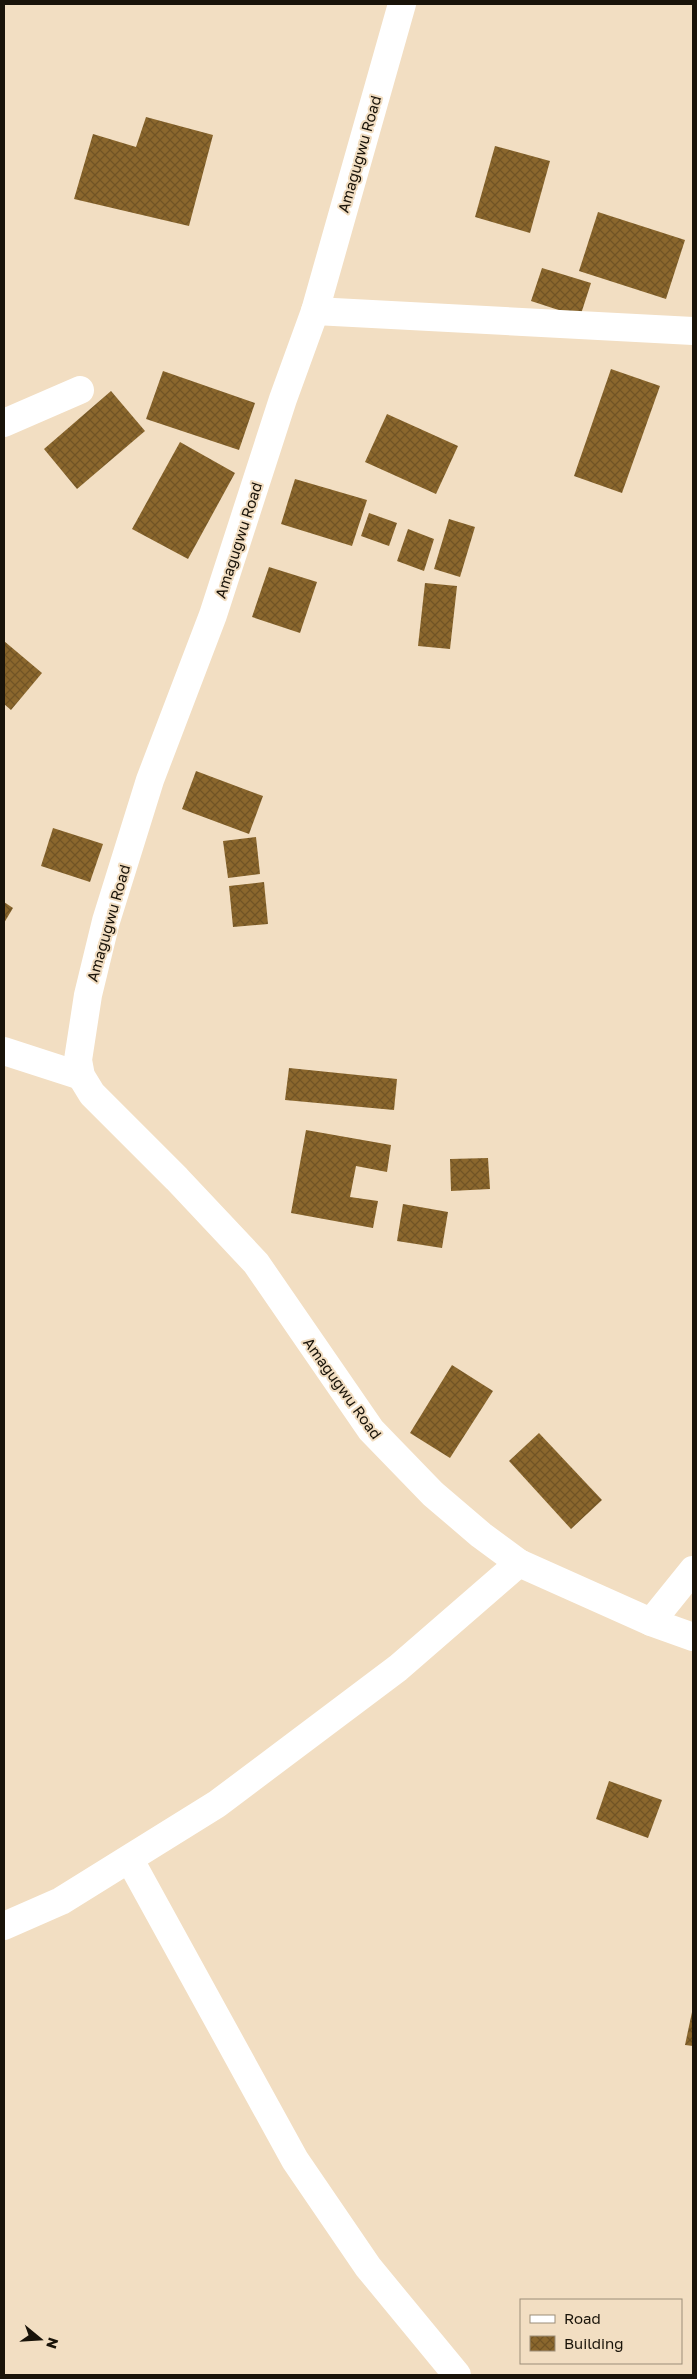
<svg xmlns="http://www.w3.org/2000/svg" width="697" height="2379" viewBox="0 0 697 2379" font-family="'Golos Text',sans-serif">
  <defs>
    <pattern id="building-cross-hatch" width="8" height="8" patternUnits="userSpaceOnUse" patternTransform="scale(1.25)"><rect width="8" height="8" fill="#8b672d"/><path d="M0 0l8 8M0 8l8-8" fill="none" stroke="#715425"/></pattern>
  </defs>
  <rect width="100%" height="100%" fill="#f2dec2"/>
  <g fill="url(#building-cross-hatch)">
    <polygon points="146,117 213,135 189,226 74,199 93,134 136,147"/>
    <polygon points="495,146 550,161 530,233 475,217"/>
    <polygon points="598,212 685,240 666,299 579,271"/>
    <polygon points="542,268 591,283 580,317 531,301"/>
    <polygon points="611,369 660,386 622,493 574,476"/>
    <polygon points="163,371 255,403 239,450 146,419"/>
    <polygon points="111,391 145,431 77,489 44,449"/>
    <polygon points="387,414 458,446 436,494 365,462"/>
    <polygon points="180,442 235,473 188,559 132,529"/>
    <polygon points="295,479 367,500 352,546 281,524"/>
    <polygon points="369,513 397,523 389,546 361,536"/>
    <polygon points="449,519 475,527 460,577 434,569"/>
    <polygon points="408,529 434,539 424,571 397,561"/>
    <polygon points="269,567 317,582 300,633 252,617"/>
    <polygon points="425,583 457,586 450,649 418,646"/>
    <polygon points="4,641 42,673 11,710 4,704"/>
    <polygon points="196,771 263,796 249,834 182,809"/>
    <polygon points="53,828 103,844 90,882 41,866"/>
    <polygon points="256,837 260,874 228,878 223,841"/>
    <polygon points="264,882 268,924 233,927 229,886"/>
    <polygon points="4,902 13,908 4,923"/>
    <polygon points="289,1068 397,1079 394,1110 285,1100"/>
    <polygon points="306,1130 391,1145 387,1172 356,1166 350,1197 378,1201 373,1228 291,1213"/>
    <polygon points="488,1158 490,1189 451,1191 450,1159"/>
    <polygon points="403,1204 448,1212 442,1248 397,1241"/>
    <polygon points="452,1365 493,1391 450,1458 410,1433"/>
    <polygon points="539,1433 602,1500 571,1529 509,1461"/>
    <polygon points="609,1781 662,1800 648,1838 596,1819"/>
    <polygon points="692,2012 693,2012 693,2046 685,2045"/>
  </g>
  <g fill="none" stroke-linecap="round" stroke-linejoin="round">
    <g stroke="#fff" stroke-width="28">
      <polyline points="402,4 315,311 283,399 213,615 150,780 106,921 88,995 78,1060 81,1076 92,1094 177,1179 256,1263 371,1430 433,1494 481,1535 519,1563 651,1622 693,1637"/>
      <polyline points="315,311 693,331"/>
      <polyline points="4,423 80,390"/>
      <polyline points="4,1051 81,1076"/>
      <polyline points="651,1622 693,1570"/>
      <polyline points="130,1860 295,2160 368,2267 457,2375"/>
      <polyline points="4,1926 61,1901 217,1804 398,1668 519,1563"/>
    </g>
  </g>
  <g text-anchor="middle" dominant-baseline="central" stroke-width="4" stroke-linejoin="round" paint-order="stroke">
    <g font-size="15" fill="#191309" stroke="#f2dec2">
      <text transform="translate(359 154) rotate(-74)">Amagugwu Road</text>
      <text transform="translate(238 540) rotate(-72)">Amagugwu Road</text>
      <text transform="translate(108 923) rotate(-74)">Amagugwu Road</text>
      <text transform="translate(343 1388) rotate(54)">Amagugwu Road</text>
    </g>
  </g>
  <rect width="697" height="2379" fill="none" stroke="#191309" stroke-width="10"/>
  <rect x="520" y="2299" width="162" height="65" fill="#f2dec2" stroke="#9b8d78"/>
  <rect x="530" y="2315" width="25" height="8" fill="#ffffff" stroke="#9b8d78"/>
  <text x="564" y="2324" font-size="15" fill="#191309">Road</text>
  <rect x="530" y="2336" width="25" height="15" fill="url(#building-cross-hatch)" stroke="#9b8d78"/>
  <text x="564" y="2349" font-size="15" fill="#191309">Building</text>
  <g transform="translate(40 2339) rotate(108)" stroke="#f2dec2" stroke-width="4" paint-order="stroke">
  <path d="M0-4L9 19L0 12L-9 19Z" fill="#191309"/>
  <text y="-8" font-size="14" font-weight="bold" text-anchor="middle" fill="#191309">N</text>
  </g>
</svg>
